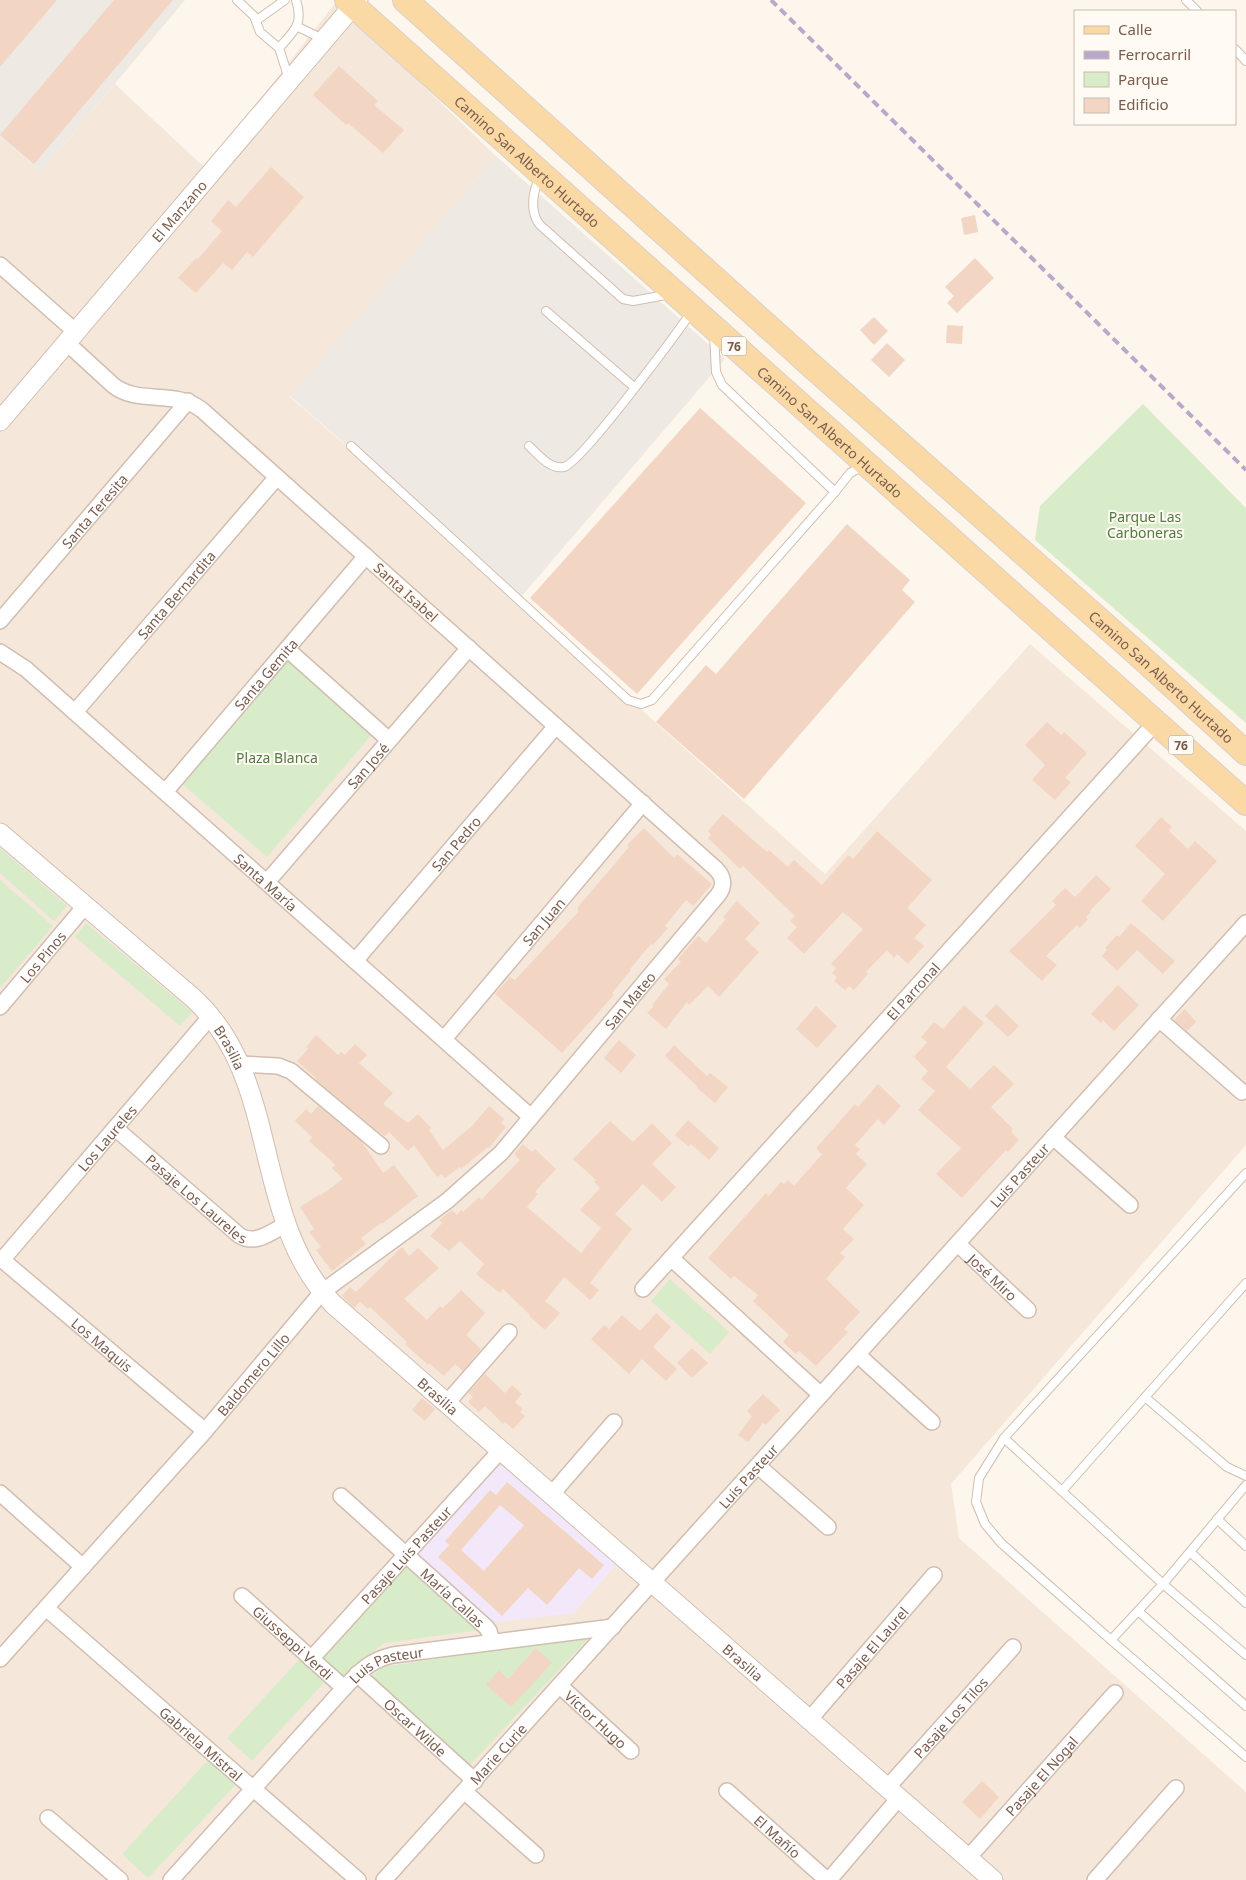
<svg xmlns="http://www.w3.org/2000/svg" width="1246" height="1880" viewBox="0 0 1246 1880" font-family="'Noto Sans',sans-serif">
  <rect width="100%" height="100%" fill="#fdf6ec"/>
  <polygon fill="#f5e8da" points="336,2 496,156 290,397 521,597 655,722 825,874 1030,644 1246,831 1246,1145 951,1484 959,1538 1246,1792 1246,1880 0,1880 0,137 41,172 115,84 204,167 270,87"/>
  <g fill="#efe9e4">
    <polygon points="0,0 185,0 41,172 0,137"/>
    <polygon points="496,156 725,359 521,597 290,396"/>
  </g>
  <polygon fill="#f3e8fa" points="500,1461 617,1564 574,1613 490,1623 415,1558"/>
  <g fill="#d8ecc9">
    <polygon points="1143,404 1246,508 1246,723 1035,540 1040,506"/>
    <polygon points="287,657 374,732 267,857 180,782"/>
    <polygon points="0,848 67,906 54,921 0,873"/>
    <polygon points="0,880 53,926 0,988"/>
    <polygon points="86,923 192,1012 180,1026 75,937"/>
    <polygon points="670,1279 729,1332 710,1354 651,1301"/>
    <polygon points="406,1565 480,1630 384,1643 341,1679 320,1659"/>
    <polygon points="584,1637 587,1640 468,1767 370,1678 382,1667"/>
    <polygon points="307,1651 332,1674 252,1761 227,1738"/>
    <polygon points="210,1758 237,1783 148,1878 122,1854"/>
  </g>
  <g fill="#f3d5c3" fill-rule="evenodd">
    <polygon points="0,0 57,0 0,67"/>
    <polygon points="114,0 173,0 34,164 0,135"/>
    <polygon points="339,66 378,101 374,105 404,130 383,153 348,123 346,125 313,95"/>
    <polygon points="271,167 304,197 253,257 247,252 232,270 223,263 196,293 178,278 196,258 198,259 222,231 211,221 228,200 236,207"/>
    <polygon points="975,215 978,232 964,235 961,218"/>
    <polygon points="975,258 994,278 957,313 947,303 954,296 945,287"/>
    <polygon points="874,317 888,331 874,345 860,330"/>
    <polygon points="947,325 963,326 962,344 946,343"/>
    <polygon points="887,343 905,360 889,377 871,360"/>
    <polygon points="700,408 806,503 637,694 530,598"/>
    <polygon points="847,524 910,580 902,590 915,602 744,799 656,722 706,665 716,674"/>
    <polygon points="1047,722 1061,735 1064,732 1087,753 1065,778 1071,782 1055,800 1032,780 1045,765 1025,745"/>
    <polygon points="723,814 767,852 769,850 788,867 794,860 822,885 848,855 853,859 877,831 932,880 907,908 926,925 914,938 924,946 908,964 897,954 894,958 887,950 866,972 868,974 854,990 849,986 845,990 834,981 837,977 832,973 836,968 831,964 863,929 843,912 804,954 787,938 797,927 790,921 795,916 743,866 740,869 708,838 711,835 708,831"/>
    <polygon points="1161,817 1172,827 1169,831 1188,849 1195,841 1217,861 1163,921 1141,901 1165,874 1135,846"/>
    <polygon points="644,828 674,858 677,854 712,884 693,906 686,900 665,926 668,928 653,945 651,944 630,969 631,970 612,993 614,995 562,1053 495,994 510,977 515,980 579,911 577,908 629,847 627,845"/>
    <polygon points="1096,875 1111,889 1090,911 1091,912 1086,917 1088,919 1080,928 1077,925 1046,956 1057,965 1042,981 1009,951 1056,905 1052,901 1065,888 1075,897"/>
    <polygon points="737,901 760,923 745,939 759,952 719,997 708,986 689,1005 687,1002 666,1029 647,1013 654,1006 652,1005 669,984 664,979 681,962 678,959 698,936 706,943 726,919 723,917"/>
    <polygon points="1131,923 1175,961 1163,974 1137,950 1117,971 1102,956 1107,950 1105,948 1117,935 1119,937"/>
    <polygon points="1118,985 1139,1005 1114,1031 1103,1020 1101,1023 1091,1014"/>
    <polygon points="996,1004 1019,1026 1008,1037 985,1016"/>
    <polygon points="964,1005 984,1023 946,1067 970,1089 994,1065 1014,1084 991,1107 1013,1129 1011,1132 1019,1140 1008,1152 1006,1150 962,1198 936,1174 961,1148 918,1110 935,1091 921,1079 928,1071 914,1057 927,1042 921,1037 934,1022 943,1029"/>
    <polygon points="816,1006 837,1026 817,1048 796,1029"/>
    <polygon points="1185,1009 1196,1022 1187,1031 1174,1020"/>
    <polygon points="316,1035 338,1055 341,1052 345,1055 355,1044 367,1055 359,1063 393,1093 383,1104 408,1123 418,1114 431,1128 429,1130 443,1150 472,1126 489,1106 504,1119 501,1123 506,1127 489,1148 488,1147 461,1169 460,1167 445,1178 442,1174 437,1177 414,1145 408,1151 389,1132 385,1136 374,1128 315,1079 316,1078 297,1061 308,1049 306,1047"/>
    <polygon points="619,1040 636,1055 621,1073 604,1058"/>
    <polygon points="674,1045 707,1076 710,1073 728,1087 715,1103 697,1088 698,1087 665,1056"/>
    <polygon points="878,1084 901,1106 884,1125 878,1119 855,1145 860,1149 856,1154 867,1164 846,1188 864,1205 843,1229 854,1239 840,1253 845,1257 826,1279 860,1312 844,1329 848,1332 816,1366 799,1351 796,1354 783,1342 789,1335 753,1301 758,1295 734,1276 731,1279 708,1258 766,1193 769,1196 781,1182 784,1184 788,1180 794,1186 822,1154 816,1148 855,1104 858,1107"/>
    <polygon points="318,1106 361,1141 383,1173 394,1165 418,1196 382,1224 381,1223 361,1238 366,1244 332,1271 316,1250 321,1247 309,1232 314,1229 300,1207 320,1194 321,1195 343,1179 332,1168 335,1165 327,1157 309,1141 312,1137 295,1121 306,1109 311,1114"/>
    <polygon points="688,1120 719,1148 709,1160 691,1144 689,1147 675,1135"/>
    <polygon points="610,1121 633,1142 652,1123 672,1143 652,1164 676,1187 662,1202 643,1184 615,1214 632,1229 590,1283 599,1290 590,1300 564,1277 545,1301 560,1313 545,1330 529,1316 530,1315 503,1289 500,1293 476,1274 484,1264 460,1241 449,1251 430,1236 442,1223 439,1220 452,1210 457,1215 461,1210 463,1212 479,1197 481,1200 520,1160 514,1154 523,1144 532,1152 535,1149 556,1169 535,1192 538,1194 527,1207 581,1253 601,1228 580,1210 600,1188 594,1182 596,1180 573,1159"/>
    <polygon points="402,1247 409,1256 418,1248 439,1268 404,1299 427,1320 440,1306 443,1308 461,1290 485,1313 466,1335 481,1349 463,1371 455,1364 444,1376 429,1363 428,1365 405,1344 407,1342 370,1307 368,1309 360,1302 354,1308 342,1296 350,1287 356,1292"/>
    <polygon points="656,1313 671,1327 653,1347 677,1369 666,1381 642,1359 629,1374 591,1339 604,1325 609,1329 622,1315 640,1331"/>
    <polygon points="692,1348 708,1363 692,1378 677,1363"/>
    <polygon points="485,1374 505,1393 512,1385 522,1394 515,1402 523,1409 520,1412 525,1416 513,1429 505,1422 503,1424 485,1406 479,1412 468,1402 473,1397 468,1393"/>
    <polygon points="763,1394 780,1410 766,1425 763,1423 748,1442 738,1435 752,1416 747,1411"/>
    <polygon points="422,1398 435,1409 425,1421 412,1410"/>
    <path d="M507,1482l97,83 -12,14 -13,-11 -32,37 -19,-17 -26,28 -64,-59 11,-12 -4,-4 45,-51 6,5zM500,1505l24,20 -40,46 -23,-21z"/>
    <polygon points="536,1648 552,1663 511,1707 486,1685 499,1670 508,1679"/>
    <polygon points="982,1781 999,1797 980,1819 962,1802"/>
  </g>
  <g fill="none" stroke-linecap="round" stroke-linejoin="round">
    <defs>
      <g id="service">
        <polyline points="237,0 254,16 260,32 279,48 289,79"/>
        <polyline points="1186,0 1197,11"/>
        <polyline points="257,20 285,0"/>
        <polyline points="298,27 323,39"/>
        <path d="M279,48c15,-17 25,-24 17,-48"/>
        <polyline points="1235,49 1246,61"/>
        <path d="M540,177c-7,13 -11,35 0,48l83,74 10,2 38,-7"/>
        <polyline points="546,311 634,387"/>
        <polyline points="714,334 716,372 722,385 835,492 850,473 865,465"/>
        <polyline points="351,446 628,700 641,704 652,700 835,492"/>
        <path d="M529,446c9,8 21,24 35,21 17,-4 113,-134 128,-156"/>
        <polyline points="1246,1173 1004,1438 979,1478 976,1502 985,1524 1001,1543 1111,1640 1163,1584 1246,1485"/>
        <polyline points="1145,1397 1227,1467 1246,1476"/>
        <polyline points="1004,1438 1163,1584 1246,1655"/>
        <polyline points="1062,1491 1246,1283"/>
        <polyline points="1217,1519 1246,1546"/>
        <polyline points="1190,1552 1246,1603"/>
        <polyline points="1138,1611 1246,1706"/>
        <polyline points="1111,1640 1246,1757"/>
      </g>
      <g id="minor">
        <polyline points="0,265 76,332"/>
        <path id="s1" d="M0,621l188,-220"/>
        <polyline points="287,649 389,740"/>
        <path id="s2" d="M0,652l26,17 505,448"/>
        <path id="s3" d="M75,712l202,-235"/>
        <path id="s4" d="M165,792l201,-236"/>
        <path id="s5" d="M267,882l202,-234"/>
        <path id="s6" d="M355,961l201,-235"/>
        <path id="s7" d="M0,1007l85,-101"/>
        <polyline points="1159,1019 1242,1092"/>
        <path id="s8" d="M444,1039l199,-236"/>
        <polyline points="239,1064 278,1066 291,1071 381,1146"/>
        <path id="s9" d="M115,1128l125,108c16,9 31,-4 45,-11"/>
        <polyline points="1053,1137 1130,1205"/>
        <path id="s10" d="M958,1244l70,66"/>
        <path id="s11" d="M0,1258l205,173"/>
        <polyline points="671,1258 821,1395"/>
        <path id="s12" d="M2,1260l209,-244"/>
        <path id="s13" d="M643,1289l513,-567"/>
        <polyline points="858,1355 932,1422"/>
        <polyline points="446,1404 509,1332"/>
        <polyline points="758,1466 828,1527"/>
        <polyline points="0,1493 83,1567"/>
        <polyline points="551,1495 614,1422"/>
        <path id="s14" d="M341,1496l145,131 3,4 3,11"/>
        <path id="s15" d="M242,1596l102,92"/>
        <path id="s16" d="M46,1608l312,272"/>
        <path id="s17" d="M0,1659l205,-228 117,-139 125,-91 54,-48 217,-258c7,-9 6,-18 -2,-26l-514,-459c-27,-21 -63,-5 -88,-24l-47,-43"/>
        <path id="s18" d="M311,1659l189,-208"/>
        <path id="s19" d="M357,1674l118,107"/>
        <path id="s20" d="M560,1686l71,65"/>
        <path id="s21" d="M809,1720l125,-145"/>
        <path id="s22" d="M887,1788l126,-141"/>
        <path id="s23" d="M727,1791l100,89"/>
        <polyline points="465,1792 536,1855"/>
        <polyline points="48,1818 120,1880"/>
        <path id="s24" d="M968,1858l147,-165"/>
        <path id="s25" d="M171,1880l173,-192c15,-16 26,-28 49,-33l220,-28"/>
        <path id="s26" d="M384,1880l862,-957"/>
        <polyline points="829,1880 899,1798"/>
        <polyline points="1095,1880 1176,1788"/>
      </g>
      <g id="tertiary">
        <path id="s27" d="M0,421l358,-421"/>
        <path id="s28" d="M0,833l192,164c91,82 57,218 141,307l660,576"/>
      </g>
      <g id="primary">
        <path id="s29" d="M347,0l899,803"/>
        <path id="s30" d="M405,0l408,367 328,290 105,96"/>
      </g>
    </defs>
    <use href="#service" stroke="#d1beb0" stroke-width="10"/>
    <use href="#minor" stroke="#d1beb0" stroke-width="18"/>
    <use href="#tertiary" stroke="#d1beb0" stroke-width="21"/>
    <use href="#primary" stroke="#dad1cd" stroke-width="26"/>
    <use href="#service" stroke="#fff" stroke-width="8"/>
    <use href="#minor" stroke="#fff" stroke-width="15"/>
    <use href="#tertiary" stroke="#fff" stroke-width="19"/>
    <use href="#primary" stroke="#fbd9a5" stroke-width="24"/>
    <polyline stroke="#b9a8c9" stroke-width="4" stroke-dasharray="8 5" stroke-linecap="butt" points="771,0 1246,470"/>
  </g>
  <g text-anchor="middle" dominant-baseline="central" stroke-width="4" stroke-linejoin="round" paint-order="stroke">
    <g fill="#fffaf3" stroke="#a28b7f" stroke-width="1">
      <rect x="721.5" y="336.5" width="25" height="19" rx="4"/>
      <rect x="1168.5" y="735.5" width="25" height="19" rx="4"/>
    </g>
    <g font-size="12" font-weight="bold" fill="#7a5c4d">
      <text x="734" y="346">76</text>
      <text x="1181" y="745">76</text>
    </g>
    <g font-size="14" fill="#7a5c4d" stroke="#fffaf3">
      <text stroke="none"><textPath href="#s29" startOffset="242">Camino San Alberto Hurtado</textPath></text>
      <text stroke="none"><textPath href="#s27" startOffset="276">El Manzano</textPath></text>
      <text stroke="none"><textPath href="#s29" startOffset="648">Camino San Alberto Hurtado</textPath></text>
      <text stroke="none"><textPath href="#s1" startOffset="145">Santa Teresita</textPath></text>
      <text transform="translate(406 592) rotate(42)">Santa Isabel</text>
      <text stroke="none"><textPath href="#s3" startOffset="155">Santa Bernardita</textPath></text>
      <text stroke="none"><textPath href="#s4" startOffset="155">Santa Gemita</textPath></text>
      <text stroke="none"><textPath href="#s30" startOffset="1015">Camino San Alberto Hurtado</textPath></text>
      <text stroke="none"><textPath href="#s5" startOffset="154">San José</textPath></text>
      <text stroke="none"><textPath href="#s6" startOffset="155">San Pedro</textPath></text>
      <text stroke="none"><textPath href="#s2" startOffset="352">Santa María</textPath></text>
      <text stroke="none"><textPath href="#s8" startOffset="154">San Juan</textPath></text>
      <text stroke="none"><textPath href="#s7" startOffset="66">Los Pinos</textPath></text>
      <text stroke="none"><textPath href="#s13" startOffset="402">El Parronal</textPath></text>
      <text stroke="none"><textPath href="#s17" startOffset="915">San Mateo</textPath></text>
      <text stroke="none"><textPath href="#s28" startOffset="316">Brasilia</textPath></text>
      <text stroke="none"><textPath href="#s12" startOffset="161">Los Laureles</textPath></text>
      <text stroke="none"><textPath href="#s26" startOffset="949">Luis Pasteur</textPath></text>
      <text stroke="none"><textPath href="#s9" startOffset="108">Pasaje Los Laureles</textPath></text>
      <text stroke="none"><textPath href="#s10" startOffset="48">José Miro</textPath></text>
      <text stroke="none"><textPath href="#s11" startOffset="134">Los Maquis</textPath></text>
      <text stroke="none"><textPath href="#s17" startOffset="381">Baldomero Lillo</textPath></text>
      <text stroke="none"><textPath href="#s28" startOffset="735">Brasilia</textPath></text>
      <text stroke="none"><textPath href="#s26" startOffset="544">Luis Pasteur</textPath></text>
      <text stroke="none"><textPath href="#s18" startOffset="141">Pasaje Luis Pasteur</textPath></text>
      <text stroke="none"><textPath href="#s14" startOffset="151">María Callas</textPath></text>
      <text stroke="none"><textPath href="#s15" startOffset="69">Giusseppi Verdi</textPath></text>
      <text stroke="none"><textPath href="#s21" startOffset="96">Pasaje El Laurel</textPath></text>
      <text stroke="none"><textPath href="#s28" startOffset="1140">Brasilia</textPath></text>
      <text stroke="none"><textPath href="#s25" startOffset="309">Luis Pasteur</textPath></text>
      <text stroke="none"><textPath href="#s22" startOffset="95">Pasaje Los Tilos</textPath></text>
      <text stroke="none"><textPath href="#s20" startOffset="49">Víctor Hugo</textPath></text>
      <text stroke="none"><textPath href="#s19" startOffset="79">Oscar Wilde</textPath></text>
      <text stroke="none"><textPath href="#s16" startOffset="206">Gabriela Mistral</textPath></text>
      <text stroke="none"><textPath href="#s26" startOffset="170">Marie Curie</textPath></text>
      <text stroke="none"><textPath href="#s24" startOffset="110">Pasaje El Nogal</textPath></text>
      <text stroke="none"><textPath href="#s23" startOffset="68">El Mañío</textPath></text>
    </g>
    <g font-size="14" fill="#537a41" stroke="#fffaf3">
      <text x="1145" y="516">Parque Las<tspan x="1145" dy="16">Carboneras</tspan></text>
      <text x="277" y="757">Plaza Blanca</text>
    </g>
  </g>
  <rect x="1074" y="10" width="162" height="115" fill="#fffaf3" stroke="#cabbb1"/>
  <rect x="1084" y="26" width="25" height="8" fill="#fbd9a5" stroke="#cabbb1"/>
  <text x="1118" y="35" font-size="15" fill="#7a5c4d">Calle</text>
  <rect x="1084" y="51" width="25" height="8" fill="#b9a8c9" stroke="#cabbb1"/>
  <text x="1118" y="60" font-size="15" fill="#7a5c4d">Ferrocarril</text>
  <rect x="1084" y="72" width="25" height="15" fill="#d8ecc9" stroke="#cabbb1"/>
  <text x="1118" y="85" font-size="15" fill="#7a5c4d">Parque</text>
  <rect x="1084" y="98" width="25" height="15" fill="#f3d5c3" stroke="#cabbb1"/>
  <text x="1118" y="110" font-size="15" fill="#7a5c4d">Edificio</text>
</svg>
